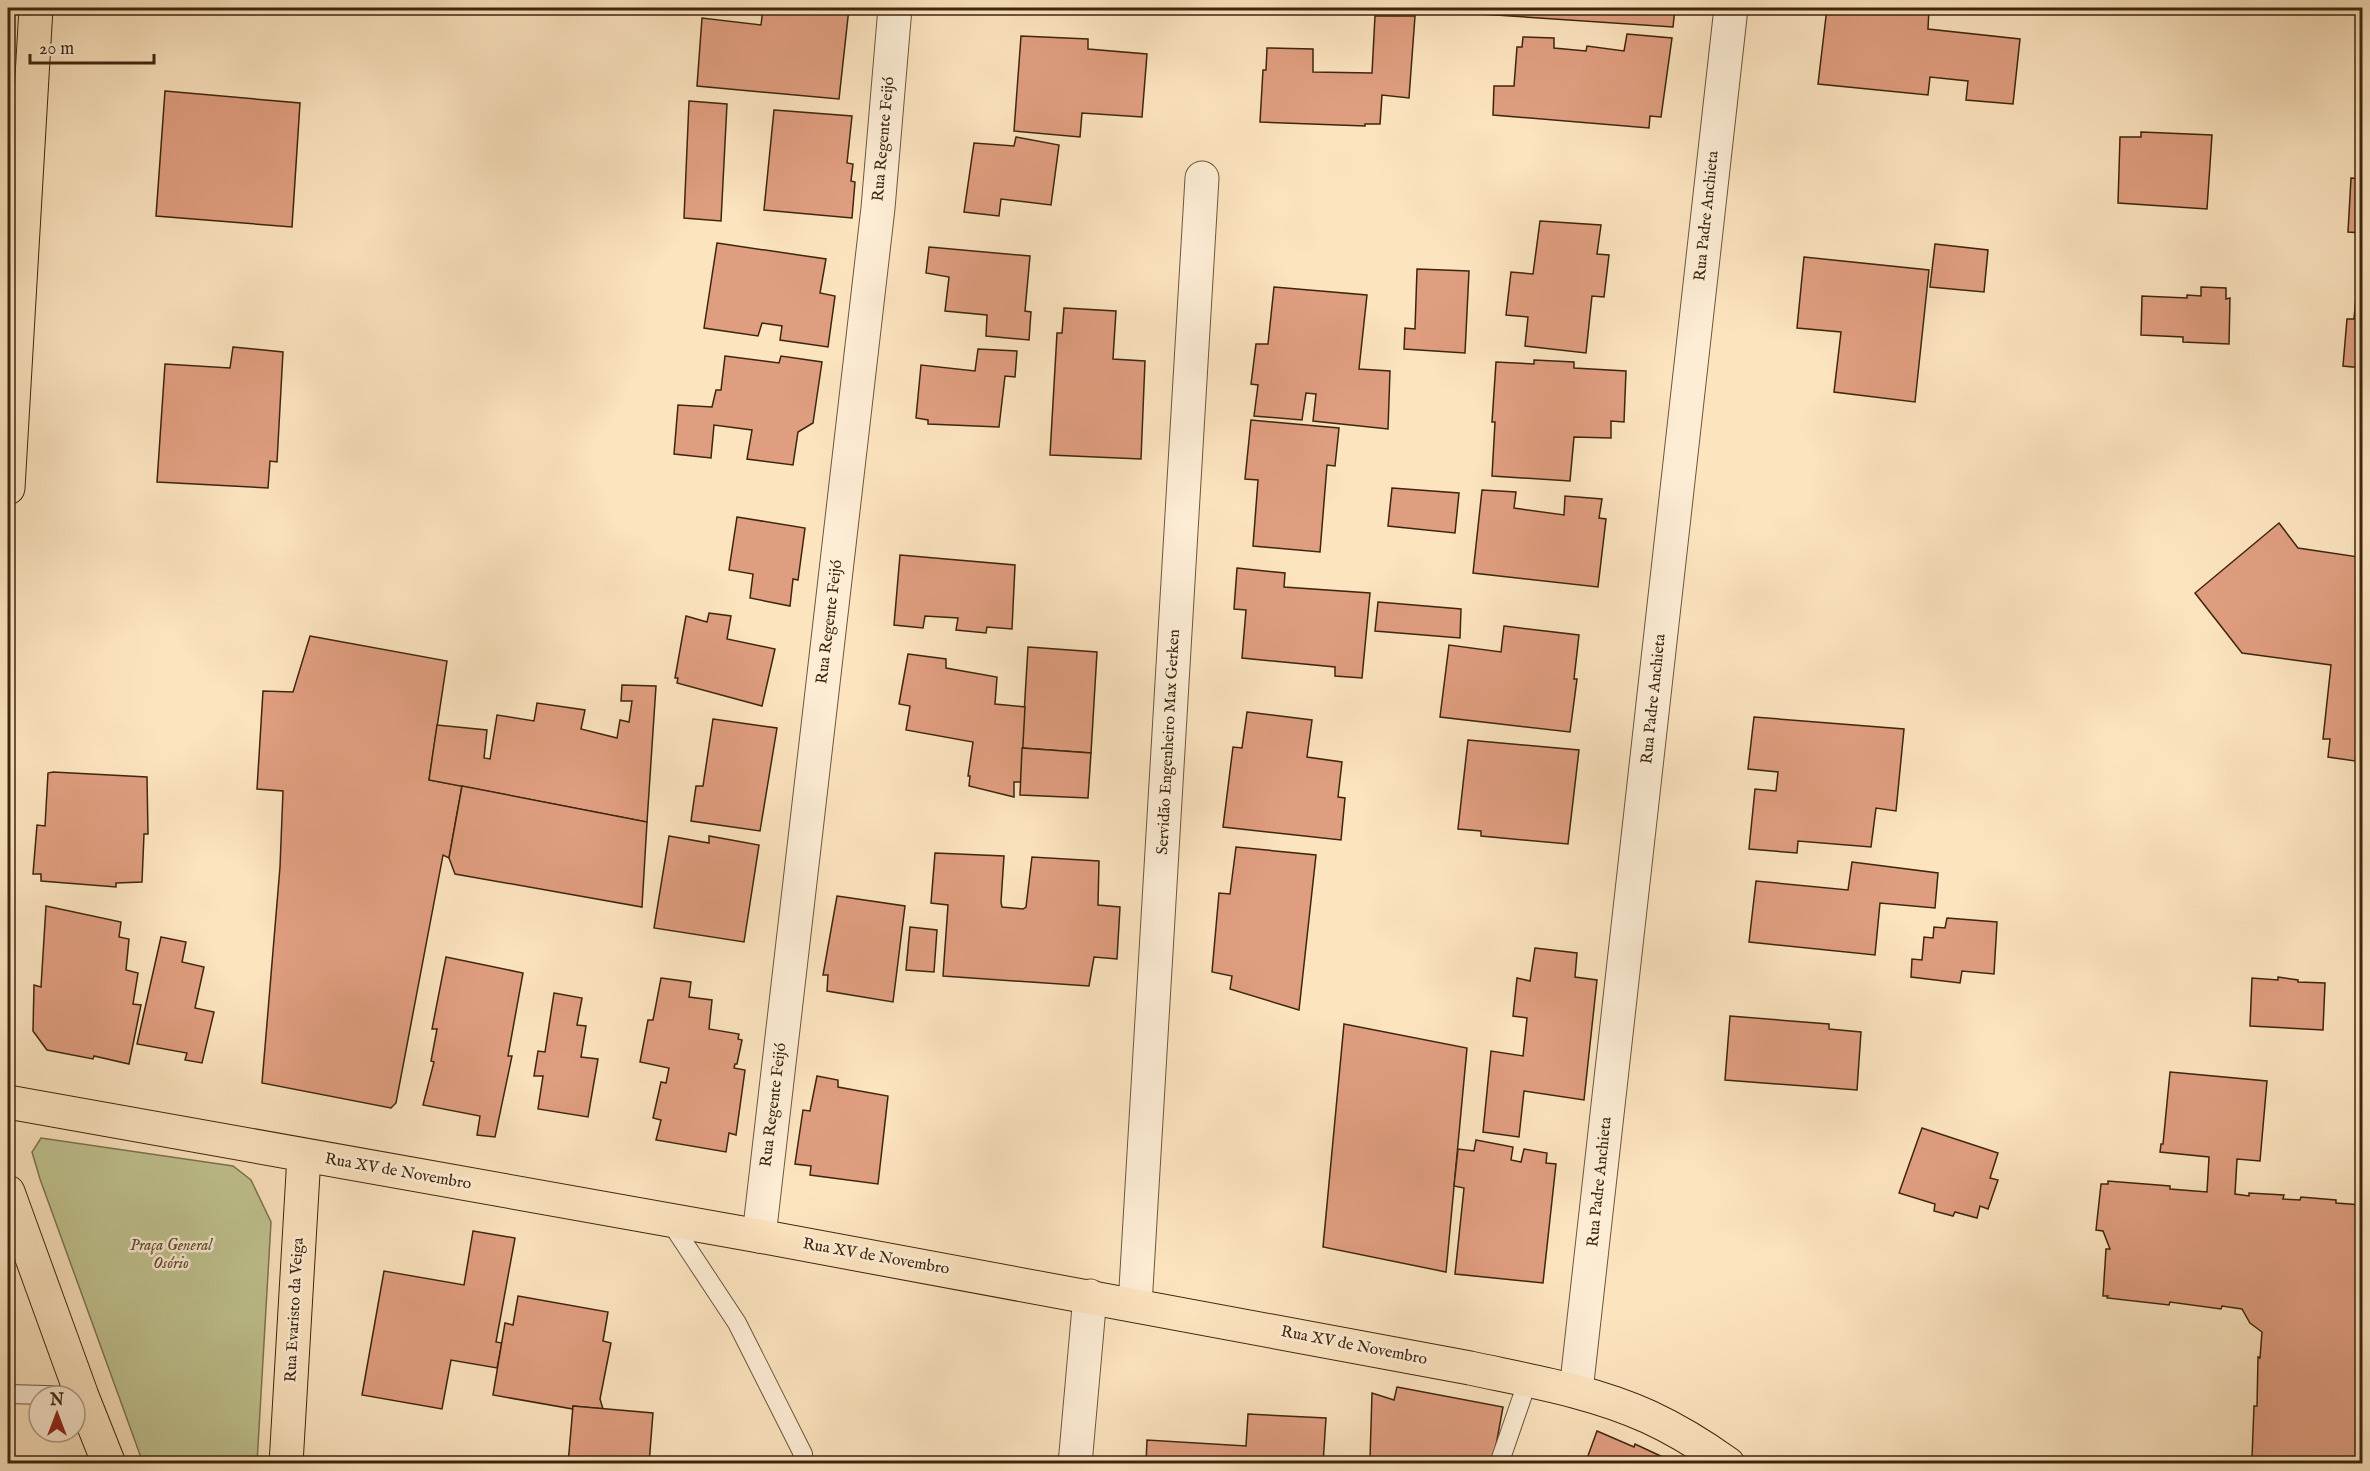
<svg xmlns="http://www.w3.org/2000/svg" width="2370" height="1471" viewBox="0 0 2370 1471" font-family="'IM FELL English',serif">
  <rect width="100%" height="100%" fill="#fce4bf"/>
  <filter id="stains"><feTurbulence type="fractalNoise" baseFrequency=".00333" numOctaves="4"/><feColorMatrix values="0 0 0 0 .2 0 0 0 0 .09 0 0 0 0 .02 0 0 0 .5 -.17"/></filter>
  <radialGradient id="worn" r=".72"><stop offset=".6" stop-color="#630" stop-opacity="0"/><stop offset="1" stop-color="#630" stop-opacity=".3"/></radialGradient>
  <polygon fill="#c0c491" stroke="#7e7550" stroke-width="1.5" points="41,1138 233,1166 251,1180 271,1222 257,1463 143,1463 40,1179 32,1152"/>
  <g fill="#e09e80" stroke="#3d260e" stroke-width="1.5">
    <polygon points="763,8 849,8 839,99 697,86 702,18 761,25"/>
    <polygon points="1415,8 1447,8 1446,12 1415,9"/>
    <polygon points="1451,8 1675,8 1673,27 1450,12"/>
    <polygon points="1827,8 1929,8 1928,29 2020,39 2013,104 1966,100 1968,81 1930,77 1928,95 1818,84"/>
    <polygon points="1375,16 1415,16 1409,98 1382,95 1380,124 1365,124 1365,126 1260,122 1263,70 1266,70 1267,48 1313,49 1313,72 1372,73"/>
    <polygon points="1627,34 1672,38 1661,117 1650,116 1649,128 1493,115 1494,86 1514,86 1517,47 1522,47 1523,37 1554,38 1554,48 1586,51 1587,46 1624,51"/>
    <polygon points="1021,36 1088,39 1088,49 1147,54 1142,117 1082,113 1080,137 1014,131"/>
    <polygon points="165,91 300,103 292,227 156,216"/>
    <polygon points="689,101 727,104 721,221 684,218"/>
    <polygon points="774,110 852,116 847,163 853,164 851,181 855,182 852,218 764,210"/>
    <polygon points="2141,132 2212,135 2207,209 2118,203 2120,137 2141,137"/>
    <polygon points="1016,137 1059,145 1051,205 1001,199 999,216 964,212 974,143 1014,146"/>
    <polygon points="2351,178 2362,179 2362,233 2348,232"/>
    <polygon points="1540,221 1601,225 1597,254 1609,255 1604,297 1592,296 1586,353 1525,346 1528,317 1506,315 1511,272 1533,274"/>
    <polygon points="717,243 826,259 820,293 835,296 828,347 780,340 782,326 762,323 758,336 704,328"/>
    <polygon points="1935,244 1988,250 1984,292 1930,287"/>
    <polygon points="929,247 1030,256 1025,311 1031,312 1029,340 986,336 987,315 945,311 949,277 926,273"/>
    <polygon points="1804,257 1929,270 1915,402 1834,392 1841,332 1797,328"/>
    <polygon points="2359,263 2362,263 2362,368 2343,366 2347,319 2354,319"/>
    <polygon points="1417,269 1469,271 1465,353 1404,349 1405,328 1415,329"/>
    <polygon points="1274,287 1367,295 1359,369 1390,371 1388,429 1313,421 1316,394 1306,393 1302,420 1254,416 1258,385 1251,384 1256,344 1268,344"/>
    <polygon points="2201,287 2226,288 2226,299 2230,298 2229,344 2183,342 2183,337 2141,335 2142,296 2187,298 2187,295 2201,296"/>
    <polygon points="1064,308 1116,311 1113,359 1145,361 1141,459 1050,455 1057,333 1062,333"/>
    <polygon points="233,347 283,352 277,462 270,461 268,488 157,482 165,364 230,368"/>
    <polygon points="978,349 1017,351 1015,377 1005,376 999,427 928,424 928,420 916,418 921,365 975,371"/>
    <polygon points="725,356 779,363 781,356 822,362 813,423 798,432 793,465 747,459 752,430 714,425 711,458 674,454 678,405 712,407 716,390 721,390"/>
    <polygon points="1534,360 1574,362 1574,368 1626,371 1624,422 1611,421 1611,438 1574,437 1570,481 1492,476 1495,422 1492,422 1496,362 1534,364"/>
    <polygon points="1251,420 1339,428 1335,466 1327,465 1320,552 1253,546 1258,480 1245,479"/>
    <polygon points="1392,488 1459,493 1455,533 1388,526"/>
    <polygon points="1482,490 1516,492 1514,508 1564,515 1565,496 1602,499 1599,518 1606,519 1598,587 1473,573"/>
    <polygon points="737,517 805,528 798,580 793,579 790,606 750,598 753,574 729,570"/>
    <polygon points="2279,523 2298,548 2358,557 2359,545 2362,545 2362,762 2328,757 2330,739 2323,739 2331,665 2242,653 2195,593"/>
    <polygon points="900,555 1015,565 1012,629 987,627 986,633 956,630 958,618 925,616 923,628 894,625"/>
    <polygon points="1237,568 1285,573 1284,587 1370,593 1362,678 1335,676 1335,667 1242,658 1246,610 1234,609"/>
    <polygon points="1378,602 1461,609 1460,638 1375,631"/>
    <polygon points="709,613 731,616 727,639 775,649 762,706 677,683 678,678 675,678 686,616 707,622"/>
    <polygon points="1504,626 1579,635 1574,679 1577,679 1570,732 1440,717 1449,645 1501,652"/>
    <polygon points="310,636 447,661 429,780 462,786 449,858 443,855 396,1103 391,1108 262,1083 280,867 283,791 257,789 263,691 293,692"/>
    <polygon points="1028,647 1097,652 1091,753 1022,748"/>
    <polygon points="908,654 946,659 946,668 997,677 995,704 1025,707 1021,782 1014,782 1014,797 969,786 970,776 968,776 973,742 906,730 910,706 899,704"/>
    <polygon points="622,685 656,686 647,822 429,780 437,725 487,730 484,758 490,759 497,715 534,721 537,703 585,710 581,729 617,738 620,720 629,722 632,701 621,701"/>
    <polygon points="1247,712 1312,720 1307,757 1342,762 1338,797 1345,798 1341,840 1223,827 1233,747 1242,748"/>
    <polygon points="1754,717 1904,729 1896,811 1876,808 1871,847 1798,841 1797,853 1749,849 1755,789 1776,791 1778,772 1748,769"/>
    <polygon points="713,719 777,728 760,831 691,821 696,786 703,786"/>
    <polygon points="1468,740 1579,750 1568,844 1481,836 1481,831 1458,829"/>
    <polygon points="1022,748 1091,753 1088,798 1020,795"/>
    <polygon points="53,772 147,777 148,834 144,834 142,882 116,883 116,887 41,881 41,874 33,874 37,825 45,826 48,773"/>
    <polygon points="462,786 647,822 642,907 455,874 449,858"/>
    <polygon points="669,836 709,843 709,836 759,845 744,942 654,928"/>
    <polygon points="1236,847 1316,855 1299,1010 1230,989 1232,976 1212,972 1219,893 1230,894"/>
    <polygon points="935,853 1004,856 1001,902 1002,907 1023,909 1026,907 1032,857 1099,861 1098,905 1120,907 1117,959 1094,957 1089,986 943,976 948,905 931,903"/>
    <polygon points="1852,862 1938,873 1935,908 1880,903 1875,955 1749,942 1756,881 1848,890"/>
    <polygon points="837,896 905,906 893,1002 827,991 828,975 823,975"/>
    <polygon points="46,906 121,922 119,937 129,939 126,970 138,973 133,1004 141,1005 129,1064 94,1056 93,1059 47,1050 33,1031 34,985 41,987"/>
    <polygon points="1947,918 1997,922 1994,974 1962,971 1960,983 1911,977 1912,959 1922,960 1924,937 1933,938 1934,927 1945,928"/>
    <polygon points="910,927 937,930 934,972 906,970"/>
    <polygon points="161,937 186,942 182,962 204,967 195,1008 214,1012 202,1063 185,1060 187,1053 137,1044"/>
    <polygon points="1535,948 1577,953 1575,977 1597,980 1584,1100 1524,1091 1519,1137 1483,1132 1491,1051 1523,1056 1527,1018 1513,1016 1517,978 1530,981"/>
    <polygon points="446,957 523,973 508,1056 512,1056 495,1137 477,1135 480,1116 423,1105 434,1062 431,1061 437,1029 432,1029"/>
    <polygon points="2278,977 2298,980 2298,982 2325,983 2323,1030 2250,1026 2252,978 2278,980"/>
    <polygon points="661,978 691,982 689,997 712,1000 709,1029 739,1034 738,1039 742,1040 737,1064 735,1064 734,1068 745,1070 736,1135 729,1133 726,1152 656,1140 661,1120 653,1118 661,1082 666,1083 669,1068 640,1062 648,1020 653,1020"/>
    <polygon points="554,993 582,998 577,1025 586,1026 581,1057 598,1059 588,1117 538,1109 543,1076 534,1076 538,1051 545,1052"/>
    <polygon points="1730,1016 1829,1024 1829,1029 1861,1032 1857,1090 1725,1080"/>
    <polygon points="1344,1024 1467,1048 1446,1272 1323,1247"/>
    <polygon points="2170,1072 2267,1081 2260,1161 2237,1159 2235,1194 2249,1196 2249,1193 2284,1195 2283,1199 2300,1200 2301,1197 2336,1200 2336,1203 2362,1205 2362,1464 2250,1464 2250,1458 2252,1458 2254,1406 2257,1406 2258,1357 2260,1358 2262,1332 2250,1323 2242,1309 2222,1306 2221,1309 2170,1302 2169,1305 2107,1298 2108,1296 2103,1296 2106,1249 2110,1249 2103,1231 2096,1230 2101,1184 2108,1184 2108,1181 2170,1186 2170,1189 2207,1192 2209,1157 2160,1152 2161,1144 2163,1144"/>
    <polygon points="817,1076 838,1080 838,1087 888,1096 878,1184 810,1175 811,1166 795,1164 803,1110 810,1111"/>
    <polygon points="1922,1128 1998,1153 1990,1178 1998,1180 1988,1209 1980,1206 1977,1218 1955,1212 1953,1216 1934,1211 1935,1204 1899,1193"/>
    <polygon points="1476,1140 1513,1147 1511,1160 1521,1162 1524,1149 1547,1153 1546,1163 1556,1164 1543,1283 1455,1274 1464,1188 1454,1186 1458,1149 1474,1151"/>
    <polygon points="473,1231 515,1238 496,1342 502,1343 497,1368 451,1360 442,1409 362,1395 384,1271 464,1285"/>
    <polygon points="518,1296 608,1312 603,1341 611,1343 600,1399 603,1409 573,1406 573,1409 493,1395 505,1323 513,1325"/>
    <polygon points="1397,1387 1503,1407 1493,1462 1484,1460 1483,1464 1384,1464 1384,1462 1370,1459 1372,1393 1394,1400"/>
    <polygon points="573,1406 653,1413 649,1464 568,1464"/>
    <polygon points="1248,1414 1326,1418 1323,1464 1146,1464 1147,1440 1246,1446"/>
    <polygon points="1597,1431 1634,1447 1635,1444 1667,1459 1665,1464 1585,1464"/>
  </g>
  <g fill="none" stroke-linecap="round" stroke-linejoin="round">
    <defs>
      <g id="service">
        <polyline points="669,1220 737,1323 803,1454 800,1464"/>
        <polyline points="8,1394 82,1396"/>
        <polyline points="1499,1464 1528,1380"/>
      </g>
      <g id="minor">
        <polyline points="759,1236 878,208 895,8"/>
        <polyline points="1135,1305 1202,178"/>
        <polyline points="1576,1391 1731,8"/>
        <polyline points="1075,1464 1090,1296"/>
      </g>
      <g id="primary">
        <polyline points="8,488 36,8"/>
        <path d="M8,1102l751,134 711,132c60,13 122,23 179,49 28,13 54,29 79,47"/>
        <polyline points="8,1192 82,1396 109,1464"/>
        <polyline points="286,1464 304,1156"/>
      </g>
    </defs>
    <use href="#service" stroke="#6d563a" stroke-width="20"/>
    <use href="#minor" stroke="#6d563a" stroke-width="35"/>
    <use href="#primary" stroke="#3d260e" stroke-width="35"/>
    <use href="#service" stroke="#fdedd5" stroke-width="18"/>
    <use href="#minor" stroke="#fdedd5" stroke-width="33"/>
    <use href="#primary" stroke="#fce4bf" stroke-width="33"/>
  </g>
  <g text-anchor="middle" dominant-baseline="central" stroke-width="5" stroke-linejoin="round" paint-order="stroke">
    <g font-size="16" fill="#3d260e" stroke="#fdedd5">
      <text transform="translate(884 139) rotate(-85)">Rua Regente Feijó</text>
      <text transform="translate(1707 216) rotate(-84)">Rua Padre Anchieta</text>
      <text transform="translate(830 622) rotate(-83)">Rua Regente Feijó</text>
      <text transform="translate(1654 699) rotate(-84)">Rua Padre Anchieta</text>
      <text transform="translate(1169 742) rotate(-87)">Servidão Engenheiro Max Gerken</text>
      <text transform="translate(774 1105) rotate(-83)">Rua Regente Feijó</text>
      <text transform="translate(398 1172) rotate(10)">Rua XV de Novembro</text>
      <text transform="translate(1600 1182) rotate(-84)">Rua Padre Anchieta</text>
      <text transform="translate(876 1257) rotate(10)">Rua XV de Novembro</text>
      <text transform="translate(295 1310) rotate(-87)">Rua Evaristo da Veiga</text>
      <text transform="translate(1354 1346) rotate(11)">Rua XV de Novembro</text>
    </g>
    <g font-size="16" font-style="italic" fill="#5e4e2f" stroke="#fdedd5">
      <text x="171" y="1246">Praça General<tspan x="171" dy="18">Osório</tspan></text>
    </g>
  </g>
  <rect width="2370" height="1471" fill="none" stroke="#fce4bf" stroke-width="30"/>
  <rect x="9" y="9" width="2352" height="1453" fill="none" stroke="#3d260e" stroke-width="3"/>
  <rect x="15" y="15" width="2340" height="1441" fill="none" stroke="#3d260e" stroke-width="1.5"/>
  <g transform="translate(57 1414)"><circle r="28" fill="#fdedd5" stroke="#b09d85" stroke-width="1.5"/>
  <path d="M0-4.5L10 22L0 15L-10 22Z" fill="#8f2418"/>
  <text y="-9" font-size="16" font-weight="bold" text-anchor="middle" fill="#3d260e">N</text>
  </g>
  <path d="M30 54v9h124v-9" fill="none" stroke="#3d260e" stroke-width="3"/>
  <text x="39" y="54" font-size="18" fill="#3d260e" stroke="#fdedd5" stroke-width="4.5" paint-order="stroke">20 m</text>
  <rect width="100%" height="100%" filter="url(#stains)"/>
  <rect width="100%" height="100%" fill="url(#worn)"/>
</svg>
